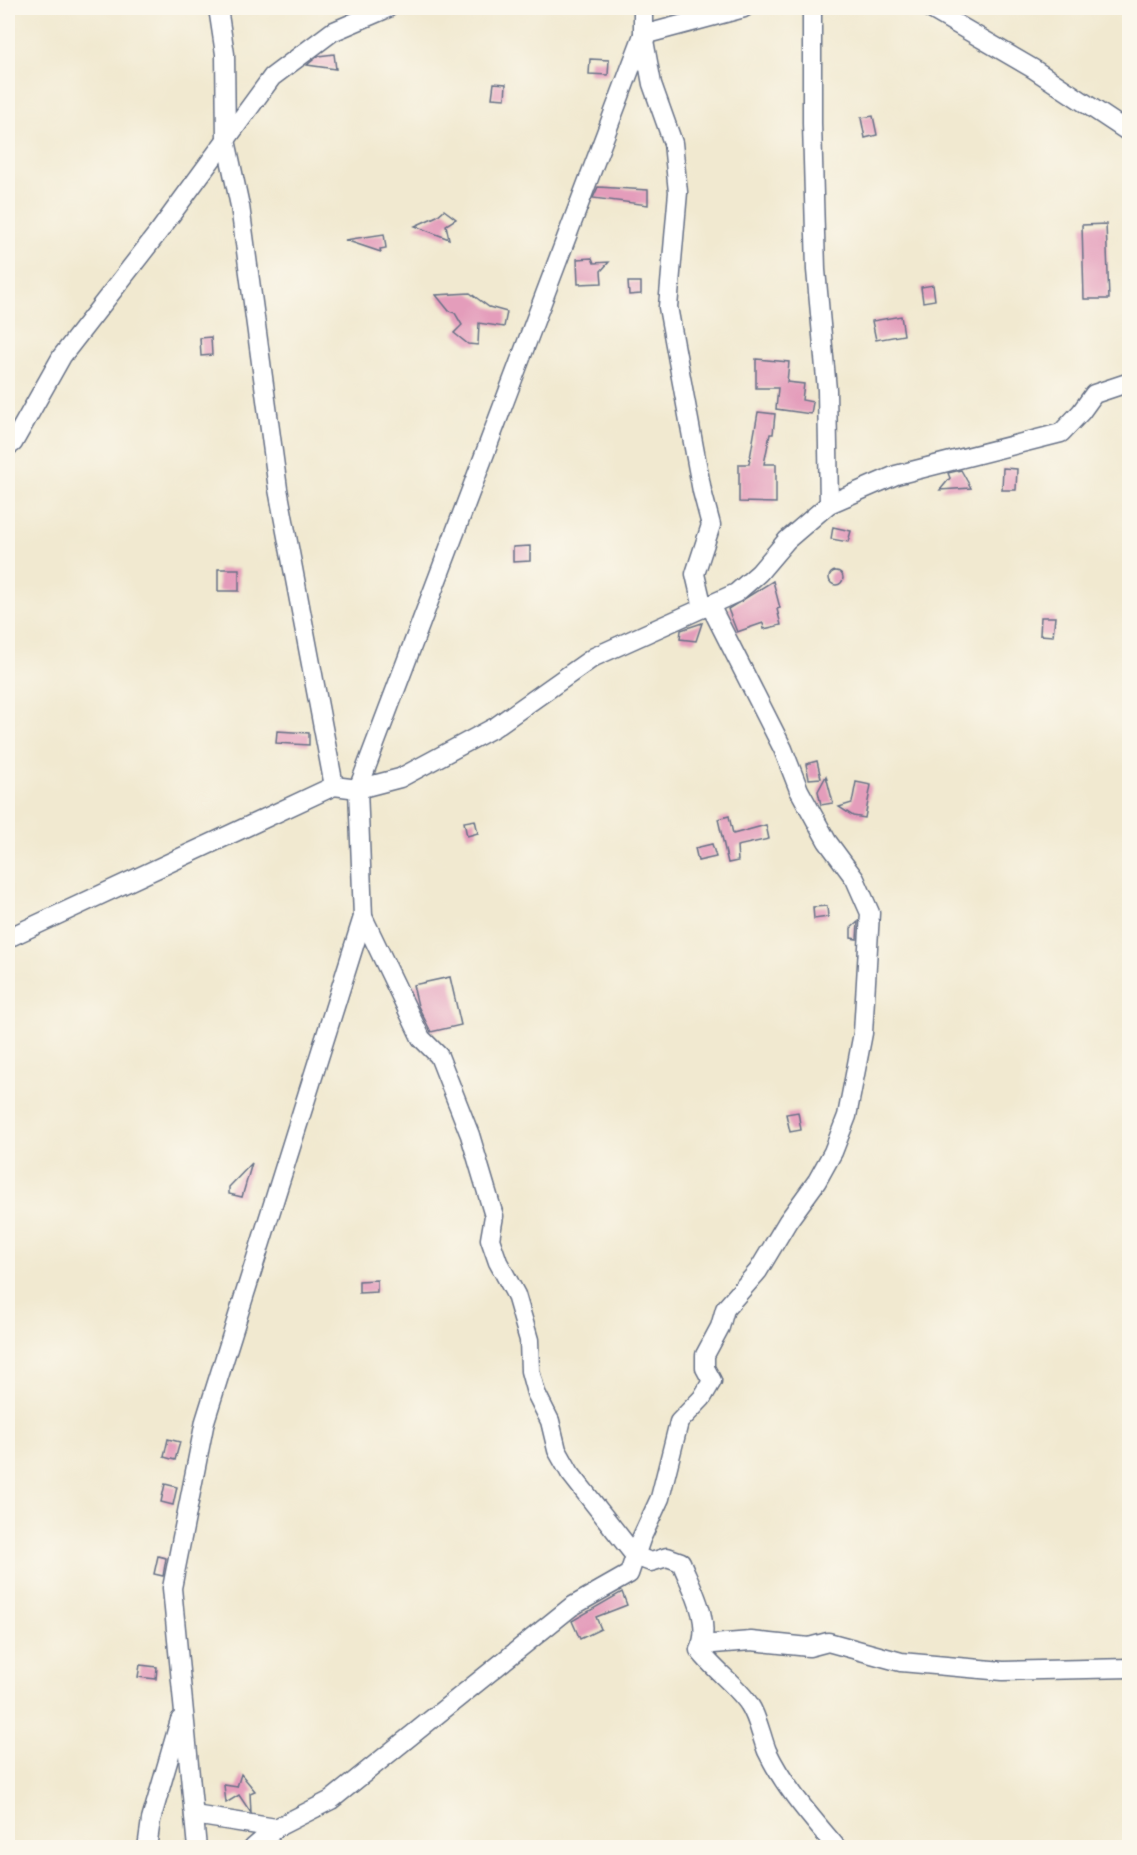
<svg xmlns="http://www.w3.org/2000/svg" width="1137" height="1855" viewBox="0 0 1137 1855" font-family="'Shantell Sans',sans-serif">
  <rect width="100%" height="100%" fill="#fbf7ec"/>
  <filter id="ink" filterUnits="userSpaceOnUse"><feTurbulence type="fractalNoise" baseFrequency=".0167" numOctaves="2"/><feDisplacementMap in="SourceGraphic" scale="12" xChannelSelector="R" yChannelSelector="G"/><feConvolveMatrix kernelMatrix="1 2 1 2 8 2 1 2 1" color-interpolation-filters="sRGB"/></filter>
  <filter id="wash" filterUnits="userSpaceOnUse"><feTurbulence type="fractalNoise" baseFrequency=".008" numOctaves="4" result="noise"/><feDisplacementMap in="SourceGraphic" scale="24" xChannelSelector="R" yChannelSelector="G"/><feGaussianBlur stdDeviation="1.35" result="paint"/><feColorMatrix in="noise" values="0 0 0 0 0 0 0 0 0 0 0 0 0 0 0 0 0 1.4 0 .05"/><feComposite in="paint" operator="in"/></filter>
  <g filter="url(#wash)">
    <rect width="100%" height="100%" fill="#f1e9d0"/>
    <g id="blocks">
      <g fill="#e49dbb">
        <polygon points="334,54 336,69 307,65 318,56"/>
        <polygon points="590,59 609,60 608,75 589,74"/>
        <polygon points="494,83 506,84 505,99 492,98"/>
        <polygon points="873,116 877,135 865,138 861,118"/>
        <polygon points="598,187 648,190 648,205 593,198"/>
        <polygon points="444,210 456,219 446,225 449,239 415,226 437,216"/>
        <polygon points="1106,224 1109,299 1084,299 1082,225"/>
        <polygon points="384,234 386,248 380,249 381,252 345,240"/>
        <polygon points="592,258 594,263 609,262 601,271 602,283 578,284 577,259"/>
        <polygon points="628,282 641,282 641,294 629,295"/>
        <polygon points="933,285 935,300 923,302 921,287"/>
        <polygon points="470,293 489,307 507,312 504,327 479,323 478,345 468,344 454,333 462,325 455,313 449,311 436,295"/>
        <polygon points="901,316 904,335 876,340 872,321"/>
        <polygon points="211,337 212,355 201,356 200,338"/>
        <polygon points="756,359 789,362 787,382 804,384 802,400 813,402 811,414 776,409 778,388 756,388"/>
        <polygon points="758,412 775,414 773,434 770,434 764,464 776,464 776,503 739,502 739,464 749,464"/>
        <polygon points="1003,468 1017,469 1016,490 1002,490"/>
        <polygon points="961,470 971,488 940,490 950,478 948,473"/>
        <polygon points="833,527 851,531 848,542 831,539"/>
        <polygon points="530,546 530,561 513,562 513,547"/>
        <rect x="218" y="569" width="21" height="22"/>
        <circle cx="836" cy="578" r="7"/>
        <polygon points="773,581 780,608 777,609 781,625 764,629 763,623 737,632 728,609"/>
        <polygon points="1041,617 1055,617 1053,636 1040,635"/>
        <polygon points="702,623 696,641 680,639 681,630"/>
        <polygon points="277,731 309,733 309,745 276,743"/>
        <polygon points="817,761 821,778 809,779 806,764"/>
        <polygon points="826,776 833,803 821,805 818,791"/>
        <polygon points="856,782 871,785 865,818 853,816 839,807 852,803"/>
        <polygon points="729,816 733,834 766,825 769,839 737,846 738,861 728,863 718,819"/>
        <polygon points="475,820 478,833 467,836 464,822"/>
        <polygon points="712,844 716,857 698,861 695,848"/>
        <polygon points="827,906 828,917 814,919 813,907"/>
        <polygon points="858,922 857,939 851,938 851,928"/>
        <polygon points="450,977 461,1025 431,1032 418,1006 413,985"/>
        <polygon points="798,1112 801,1130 790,1132 786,1114"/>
        <polygon points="252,1163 242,1197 229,1194 229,1187"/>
        <polygon points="377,1280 377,1292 359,1293 359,1281"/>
        <polygon points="168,1439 180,1442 175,1460 164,1457"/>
        <polygon points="165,1484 177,1487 173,1505 161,1502"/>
        <polygon points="158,1556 166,1558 163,1576 154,1574"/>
        <polygon points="622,1592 627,1605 596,1617 601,1629 580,1639 572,1621"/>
        <polygon points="140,1665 157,1667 156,1679 138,1677"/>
        <polygon points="241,1774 255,1791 250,1793 251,1813 239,1795 226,1803 224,1785 237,1787"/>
      </g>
    </g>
  </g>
  <g filter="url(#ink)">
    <use href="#blocks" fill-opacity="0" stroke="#667086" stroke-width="1.5"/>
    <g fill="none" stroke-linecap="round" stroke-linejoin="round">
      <defs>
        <g id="minor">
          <polyline points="218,8 225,54 226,140 240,206 278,489 334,786"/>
          <polyline points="643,8 643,35 652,84 673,143 678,192 668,307 702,491 711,525 695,574 703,608"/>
          <polyline points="812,8 812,123 816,270 827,390 829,504"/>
          <polyline points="929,8 1032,68 1130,133"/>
          <polyline points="8,446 13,443 62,356 160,230 272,77 332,32 388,8"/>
          <path d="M363,917l58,121 18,18 31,79 24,81 -4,23 8,23 18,33 13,45 1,31 6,22 14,28 7,29 13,23 65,83 16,6 16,-5 14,5c10,25 32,61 18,88 14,19 39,37 50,54 9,13 12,32 18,47 17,36 45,67 70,97"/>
          <polyline points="8,938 334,786 358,789 400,778 495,727 594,657 736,593 759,573 787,540 829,504 896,475 1061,433 1081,412 1094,394 1130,382"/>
          <polyline points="701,1645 751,1641 809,1647 828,1642 901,1662 1003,1671 1130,1668"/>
          <polyline points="194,1815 276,1828 331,1800 571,1607 629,1574 641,1539 660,1498 679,1422 702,1398 712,1381 705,1368 705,1355 720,1327 725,1309 758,1271 788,1221 817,1181 833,1152 847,1116 863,1033 870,913 855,879 827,841 799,790 783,749 710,605"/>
          <polyline points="147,1848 151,1820 180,1720"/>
          <polyline points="197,1848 172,1588 205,1421 363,917 358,789 643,35 744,8"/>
          <polyline points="253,1848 276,1828"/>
        </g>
      </defs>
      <use href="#minor" stroke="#667086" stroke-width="21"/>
      <use href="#minor" stroke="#fff" stroke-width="18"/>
    </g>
  </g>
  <rect width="1137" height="1855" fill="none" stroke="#fbf7ec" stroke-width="30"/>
</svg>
